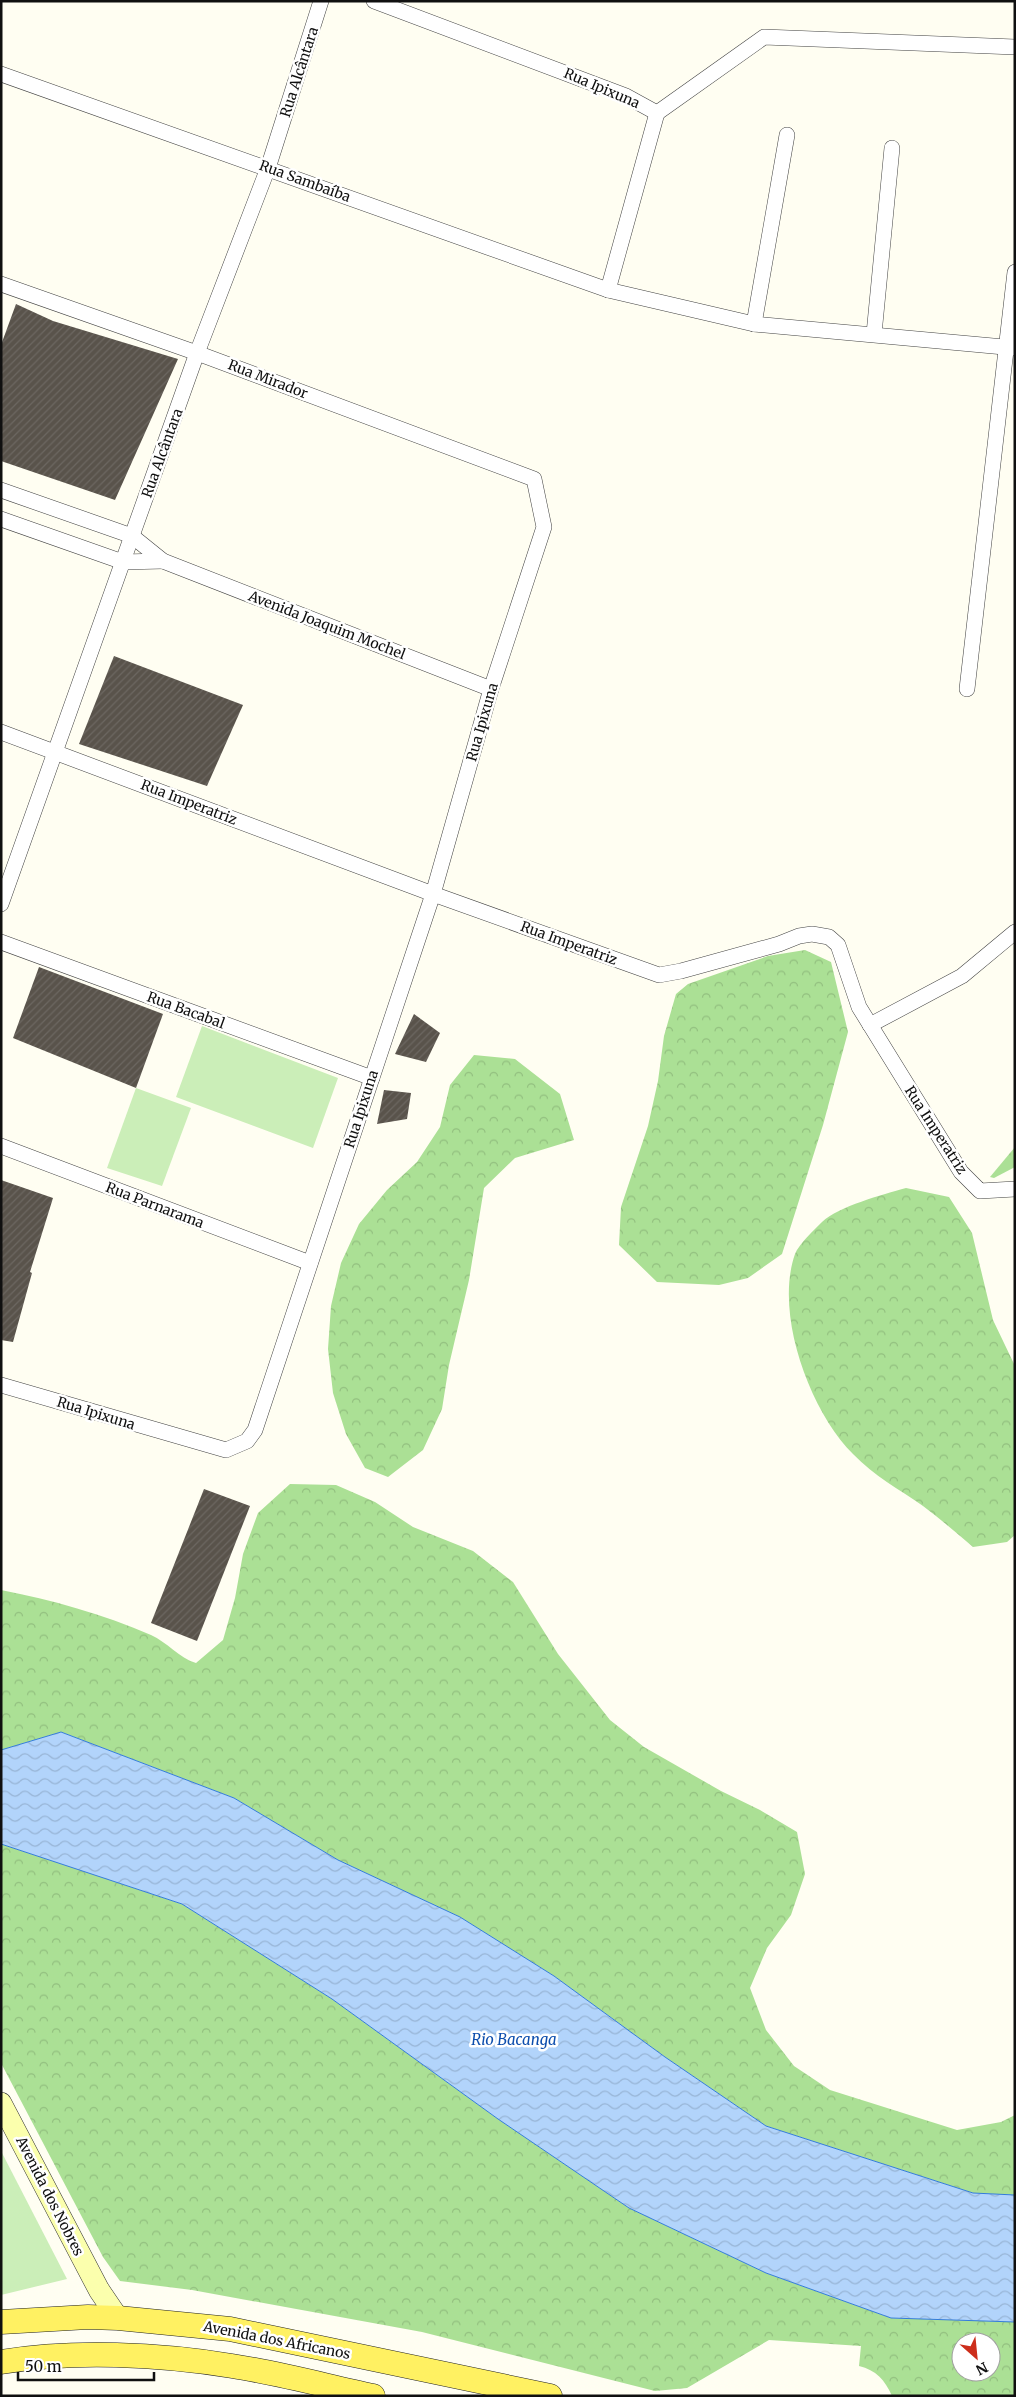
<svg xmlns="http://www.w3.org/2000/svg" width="1016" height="2397" viewBox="0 0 1016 2397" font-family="Merriweather,serif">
  <defs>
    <pattern id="forest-crowns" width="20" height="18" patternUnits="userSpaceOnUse" patternTransform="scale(1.25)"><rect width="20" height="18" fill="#abe095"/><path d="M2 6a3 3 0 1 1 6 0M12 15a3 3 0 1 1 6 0" fill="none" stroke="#92bf7f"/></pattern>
    <pattern id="water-waves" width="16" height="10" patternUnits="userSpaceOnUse" patternTransform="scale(1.25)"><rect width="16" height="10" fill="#b2d4fb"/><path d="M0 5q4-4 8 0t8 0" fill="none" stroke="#98b5d6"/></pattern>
    <pattern id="building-hatch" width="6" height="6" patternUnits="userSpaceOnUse" patternTransform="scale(1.25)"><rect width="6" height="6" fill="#59534b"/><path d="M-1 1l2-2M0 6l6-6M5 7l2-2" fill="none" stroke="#6c6761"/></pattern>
  </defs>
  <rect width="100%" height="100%" fill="#fffef2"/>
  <g fill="#cbeeb8">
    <polygon points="202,1026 338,1078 313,1148 176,1097"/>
    <polygon points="136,1088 191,1108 162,1186 107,1168"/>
    <polygon points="1,2151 67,2279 1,2295"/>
  </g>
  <g fill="url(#forest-crowns)" fill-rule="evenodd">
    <polygon points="805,950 831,962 848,1032 823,1125 782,1254 748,1278 719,1285 657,1282 619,1245 621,1207 648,1126 658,1081 664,1036 676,994 688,984 768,956"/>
    <polygon points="474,1055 515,1059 560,1094 574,1140 515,1158 484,1188 469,1280 449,1365 442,1409 423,1450 388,1477 365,1468 346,1434 333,1393 328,1349 331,1306 341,1263 359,1224 387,1190 417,1162 440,1127 450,1085"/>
    <polygon points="1015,1147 1015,1167 994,1178 990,1177"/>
    <path d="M906,1188l43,9 23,36 21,87 22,46v169l-8,7 -34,5c-16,-14 -33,-28 -50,-41 -24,-17 -49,-30 -70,-52 -43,-43 -79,-140 -58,-200 4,-10 19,-24 27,-32 17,-16 60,-27 84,-34z"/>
    <path d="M290,1484l46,1 39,17 38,25 60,24 40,31 45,72 52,66 34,27 77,44 39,19 37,22 8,42 -14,41 -24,33 -17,40 16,42 28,36 36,24 127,40 44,-8 14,-7v80l-42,-2 -207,-67 -101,-69 -111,-81 -94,-59 -122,-57 -104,-62 -173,-66 -60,18v-160c51,10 102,24 150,45 16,7 28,23 45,28l27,-23 12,-42 8,-44 15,-41z"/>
    <path d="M1,1844l181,60 150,95 166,120 131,89 137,65 125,45 124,4v74h-123c-7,-16 -16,-26 -33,-30l2,-20 -92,-6 -82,48 -32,3 -233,-59 -230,-42 -72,-9 -17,-24 -102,-194zM961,2342h30v30h-30z"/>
  </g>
  <polygon fill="url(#water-waves)" stroke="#337cd9" points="61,1732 234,1798 338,1860 460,1917 554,1976 665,2057 766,2126 973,2193 1015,2195 1015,2322 891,2318 766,2273 629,2208 498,2119 332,1999 182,1904 1,1844 1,1750"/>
  <g fill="url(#building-hatch)">
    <polygon points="16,304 53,321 178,359 115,500 1,461 1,345"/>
    <polygon points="114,656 243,705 207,786 79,744"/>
    <polygon points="39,967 163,1014 136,1088 13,1038"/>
    <polygon points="414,1014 440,1033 426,1062 395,1054"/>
    <polygon points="384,1090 411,1093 407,1119 377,1124"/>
    <polygon points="1,1180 53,1198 30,1272 32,1273 13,1342 1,1340"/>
    <polygon points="204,1489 250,1506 197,1641 151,1623"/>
  </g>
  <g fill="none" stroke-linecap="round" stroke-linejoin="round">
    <defs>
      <g id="minor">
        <polyline points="374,1 626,96 657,113"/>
        <polyline points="1,74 608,290 754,324 1015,348"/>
        <polyline points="657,113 764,37 1015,47"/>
        <polyline points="1,284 197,353 534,479 544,527 491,689 433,894 255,1430 247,1441 226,1450 1,1385"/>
        <polyline points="608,290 657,113"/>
        <polyline points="754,324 787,135"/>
        <polyline points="874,334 892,148"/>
        <polyline points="1,490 132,536 163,561 491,689"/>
        <polyline points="1,519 123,562 163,561"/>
        <polyline points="967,689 1015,272"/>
        <polyline points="1,732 433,894 659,975 681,971 779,944 799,936 812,934 829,937 838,945 859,1007 961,1172 980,1191 1015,1189"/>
        <polyline points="1,904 197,353 268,168 321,1"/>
        <polyline points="1,942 372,1078"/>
        <polyline points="870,1025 962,976 1015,932"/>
        <polyline points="1,1146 310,1263"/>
      </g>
      <polyline id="secondary" points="1,2103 99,2290 118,2318"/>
      <g id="primary">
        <polyline points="1,2322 88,2317 118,2318 230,2329 550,2396"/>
        <path d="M1,2362c72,-12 159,-8 231,4 47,7 94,20 141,30"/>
      </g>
    </defs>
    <use href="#minor" stroke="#434343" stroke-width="16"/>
    <use href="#secondary" stroke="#323232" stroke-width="22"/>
    <use href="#primary" stroke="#212121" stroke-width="25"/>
    <use href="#minor" stroke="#fff" stroke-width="15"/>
    <use href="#secondary" stroke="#fbffad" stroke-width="21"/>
    <use href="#primary" stroke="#fff162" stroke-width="24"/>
  </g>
  <g text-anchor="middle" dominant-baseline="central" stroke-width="5" stroke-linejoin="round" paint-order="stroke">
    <g font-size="14" fill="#101010" stroke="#fff">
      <text transform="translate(299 72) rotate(-72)">Rua Alcântara</text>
      <text transform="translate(602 88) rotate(23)">Rua Ipixuna</text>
      <text transform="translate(305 181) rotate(20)">Rua Sambaíba</text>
      <text transform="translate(268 379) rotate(21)">Rua Mirador</text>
      <text transform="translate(162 453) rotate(-70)">Rua Alcântara</text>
      <text transform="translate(327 625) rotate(21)">Avenida Joaquim Mochel</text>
      <text transform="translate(482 722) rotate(-74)">Rua Ipixuna</text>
      <text transform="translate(189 802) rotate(21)">Rua Imperatriz</text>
      <text transform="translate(569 943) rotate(20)">Rua Imperatriz</text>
      <text transform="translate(186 1010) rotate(20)">Rua Bacabal</text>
      <text transform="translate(361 1109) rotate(-72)">Rua Ipixuna</text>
      <text transform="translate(936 1130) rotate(57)">Rua Imperatriz</text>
      <text transform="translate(155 1205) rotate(21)">Rua Parnarama</text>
      <text transform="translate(96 1413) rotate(17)">Rua Ipixuna</text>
      <text transform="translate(50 2196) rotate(63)">Avenida dos Nobres</text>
      <text transform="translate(277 2340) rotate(11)">Avenida dos Africanos</text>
    </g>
    <g font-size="15" font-style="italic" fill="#0d4ead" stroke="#fff">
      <text x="514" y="2039">Rio Bacanga</text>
    </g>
  </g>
  <rect width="1016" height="2397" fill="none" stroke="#101010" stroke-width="5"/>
  <g transform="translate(976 2357) rotate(153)"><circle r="24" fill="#ffffff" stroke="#9f9f9f"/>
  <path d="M0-4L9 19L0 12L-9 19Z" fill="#cd2e1b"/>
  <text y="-8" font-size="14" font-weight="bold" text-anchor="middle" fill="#101010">N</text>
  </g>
  <path d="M18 2372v8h136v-8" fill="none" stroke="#101010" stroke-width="2.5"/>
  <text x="25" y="2372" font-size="15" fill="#101010" stroke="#ffffff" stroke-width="4" paint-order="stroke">50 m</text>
</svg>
